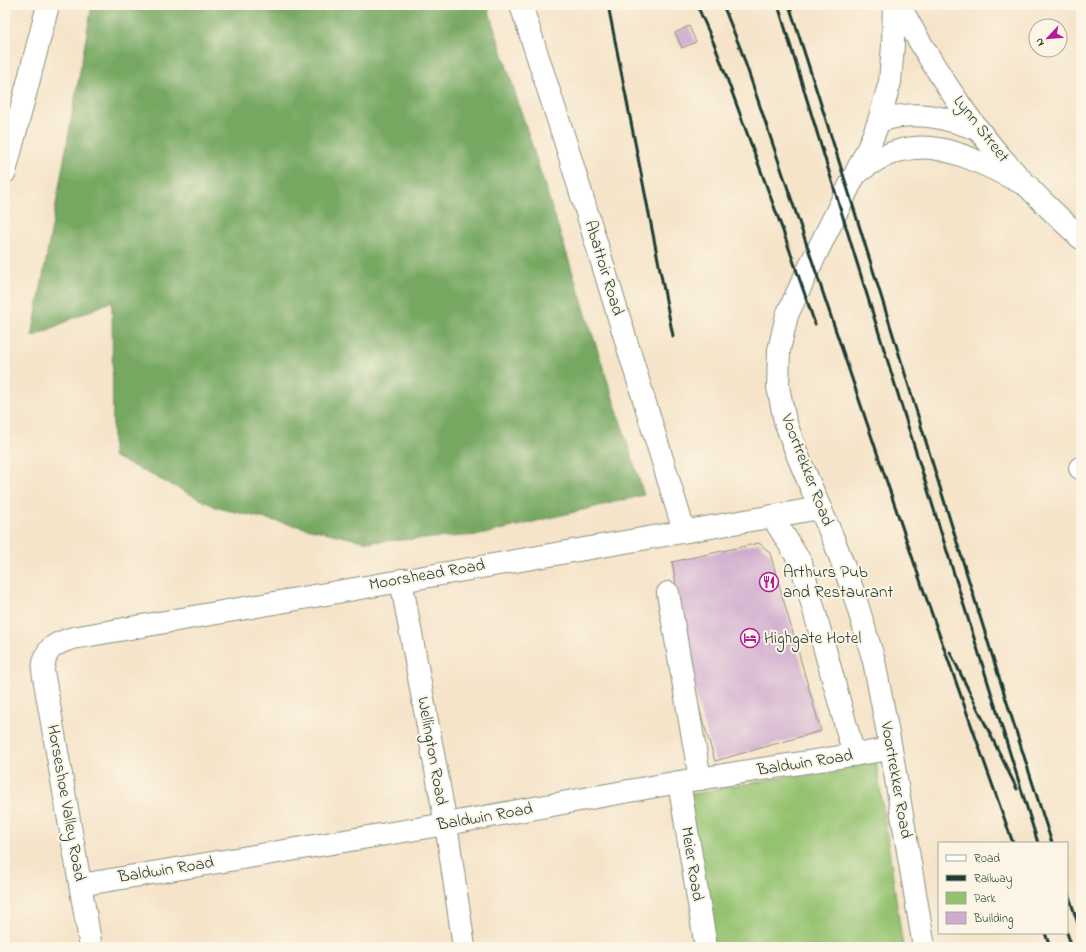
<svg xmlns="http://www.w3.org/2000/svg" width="1086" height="952" viewBox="0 0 1086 952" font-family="'Indie Flower',sans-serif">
  <rect width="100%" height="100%" fill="#fcf5e5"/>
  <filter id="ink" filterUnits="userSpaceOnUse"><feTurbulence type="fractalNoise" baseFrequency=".025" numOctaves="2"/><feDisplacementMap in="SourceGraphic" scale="8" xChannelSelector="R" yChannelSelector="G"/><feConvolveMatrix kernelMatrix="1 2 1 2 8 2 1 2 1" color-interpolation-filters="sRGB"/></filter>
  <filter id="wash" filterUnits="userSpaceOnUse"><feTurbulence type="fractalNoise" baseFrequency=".012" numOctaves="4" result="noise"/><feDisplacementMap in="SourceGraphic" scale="16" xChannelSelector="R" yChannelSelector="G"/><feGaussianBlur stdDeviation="0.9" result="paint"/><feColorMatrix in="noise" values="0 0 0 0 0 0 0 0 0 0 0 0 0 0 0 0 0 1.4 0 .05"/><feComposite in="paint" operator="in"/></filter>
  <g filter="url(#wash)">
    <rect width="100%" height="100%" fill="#f5e4c9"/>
    <polygon fill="#94c270" stroke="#5a8052" points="876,760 903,947 711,947 686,795"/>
    <polygon fill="#77a862" stroke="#4b724b" points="92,5 487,5 644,495 480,535 368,542 218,508 113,456 112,301 32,337"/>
    <g id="blocks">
      <g fill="#cfabcf">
        <polygon points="689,26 696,42 682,48 675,33"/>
        <polygon points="759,543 770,553 821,731 715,761 697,701 672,562"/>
      </g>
    </g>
  </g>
  <g filter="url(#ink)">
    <use href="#blocks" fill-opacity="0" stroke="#8a907e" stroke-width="1"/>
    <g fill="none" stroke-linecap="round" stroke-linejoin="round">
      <defs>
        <g id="minor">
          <polyline points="521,5 566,144 684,531"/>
          <path d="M899,5c20,37 42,73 66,107 33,46 74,88 116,126"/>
          <polyline points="1080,468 1081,468"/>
          <polyline points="772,516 801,563 854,755"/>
          <polyline points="401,580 446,824 464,947"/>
          <polyline points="668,593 700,779"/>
          <polyline points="679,782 706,947"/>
          <polyline points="80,885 446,824 679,782 891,749"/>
          <path d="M91,947l-48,-276c1,-22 10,-27 30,-33l747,-130"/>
        </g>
        <g id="major">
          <polyline points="894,5 893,45 890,82 879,121 869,146 809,268 787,315 779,350 778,387 785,421 799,459 835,543 854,594 874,661 891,749 924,947"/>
          <path d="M879,121c35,-12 66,-4 100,9"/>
          <path d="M856,174c16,-13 36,-24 58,-26 38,-4 81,22 114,38"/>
        </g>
        <polyline id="highway" points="5,172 48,5"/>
      </defs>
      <use href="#minor" stroke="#8a907e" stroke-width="24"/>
      <use href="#major" stroke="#8a907e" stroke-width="24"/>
      <use href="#highway" stroke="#8a907e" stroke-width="24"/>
      <use href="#minor" stroke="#fff" stroke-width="22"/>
      <use href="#major" stroke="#fff" stroke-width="22"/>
      <use href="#highway" stroke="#fff" stroke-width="22"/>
      <g stroke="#1f3d34" stroke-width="3">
        <polyline points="608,5 673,336"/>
        <polyline points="697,5 715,46 783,231 815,324"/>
        <polyline points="723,5 741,50 922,586 1013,843"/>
        <polyline points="778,5 853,250 1038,843"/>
        <path d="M789,5c91,278 172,560 263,838"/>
        <polyline points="950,652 1017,789"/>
        <polyline points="1067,890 1081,933"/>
        <polyline points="1045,933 1050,947"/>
        <polyline points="1067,933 1072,947"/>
      </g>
    </g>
  </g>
  <defs>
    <symbol id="restaurant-ring" viewBox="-11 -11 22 22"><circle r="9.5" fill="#fcf5e5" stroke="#b5179e" stroke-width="1.5"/><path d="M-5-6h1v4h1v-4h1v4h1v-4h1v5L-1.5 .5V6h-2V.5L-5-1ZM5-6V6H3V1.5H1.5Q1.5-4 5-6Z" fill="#b5179e"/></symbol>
    <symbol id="hotel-ring" viewBox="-11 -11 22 22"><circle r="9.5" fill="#fcf5e5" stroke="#b5179e" stroke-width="1.5"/><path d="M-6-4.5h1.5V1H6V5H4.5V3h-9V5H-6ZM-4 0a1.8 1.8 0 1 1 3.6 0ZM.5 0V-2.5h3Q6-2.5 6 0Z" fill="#b5179e"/></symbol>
  </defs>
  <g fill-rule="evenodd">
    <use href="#restaurant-ring" x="758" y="571" width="22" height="22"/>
    <use href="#hotel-ring" x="739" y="627" width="22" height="22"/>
  </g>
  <g text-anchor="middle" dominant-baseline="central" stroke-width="4" stroke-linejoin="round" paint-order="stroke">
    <g font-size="17" fill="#1f3d34" stroke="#fcf5e5">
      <text transform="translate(981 129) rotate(52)">Lynn Street</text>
      <text transform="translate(604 268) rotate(73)">Abattoir Road</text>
      <text transform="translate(807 470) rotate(69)">Voortrekker Road</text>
      <text transform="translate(427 575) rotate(-10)">Moorshead Road</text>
      <text transform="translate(432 751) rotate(80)">Wellington Road</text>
      <text transform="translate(805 763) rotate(-9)">Baldwin Road</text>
      <text transform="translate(896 780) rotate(80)">Voortrekker Road</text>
      <text transform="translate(66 803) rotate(80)">Horseshoe Valley Road</text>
      <text transform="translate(485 817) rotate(-10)">Baldwin Road</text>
      <text transform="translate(692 864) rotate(81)">Meier Road</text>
      <text transform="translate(166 870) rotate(-9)">Baldwin Road</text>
    </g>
    <g font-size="17" fill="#1f3d34" stroke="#fcf5e5" text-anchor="start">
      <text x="783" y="572">Arthurs Pub<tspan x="783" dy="20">and Restaurant</tspan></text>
      <text x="764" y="638">Highgate Hotel</text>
    </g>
  </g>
  <rect width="1086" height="952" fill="none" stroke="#fcf5e5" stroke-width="20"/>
  <rect x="938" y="842" width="130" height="92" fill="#fcf5e5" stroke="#a4ab9e"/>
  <rect x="946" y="855" width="20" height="6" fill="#ffffff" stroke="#a4ab9e"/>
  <text x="974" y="862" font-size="12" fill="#1f3d34">Road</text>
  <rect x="946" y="875" width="20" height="6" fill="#1f3d34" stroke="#a4ab9e"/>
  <text x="974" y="882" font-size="12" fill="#1f3d34">Railway</text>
  <rect x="946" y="892" width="20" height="12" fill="#94c270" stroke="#a4ab9e"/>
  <text x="974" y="902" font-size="12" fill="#1f3d34">Park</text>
  <rect x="946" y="912" width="20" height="12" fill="#cfabcf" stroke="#a4ab9e"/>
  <text x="974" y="922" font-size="12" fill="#1f3d34">Building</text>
  <g transform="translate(1048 38) rotate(244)"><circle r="19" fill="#fcf5e5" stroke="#a4ab9e"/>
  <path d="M0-3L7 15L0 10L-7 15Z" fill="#b5179e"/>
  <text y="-6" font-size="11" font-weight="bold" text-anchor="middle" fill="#1f3d34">N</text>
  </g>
</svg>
